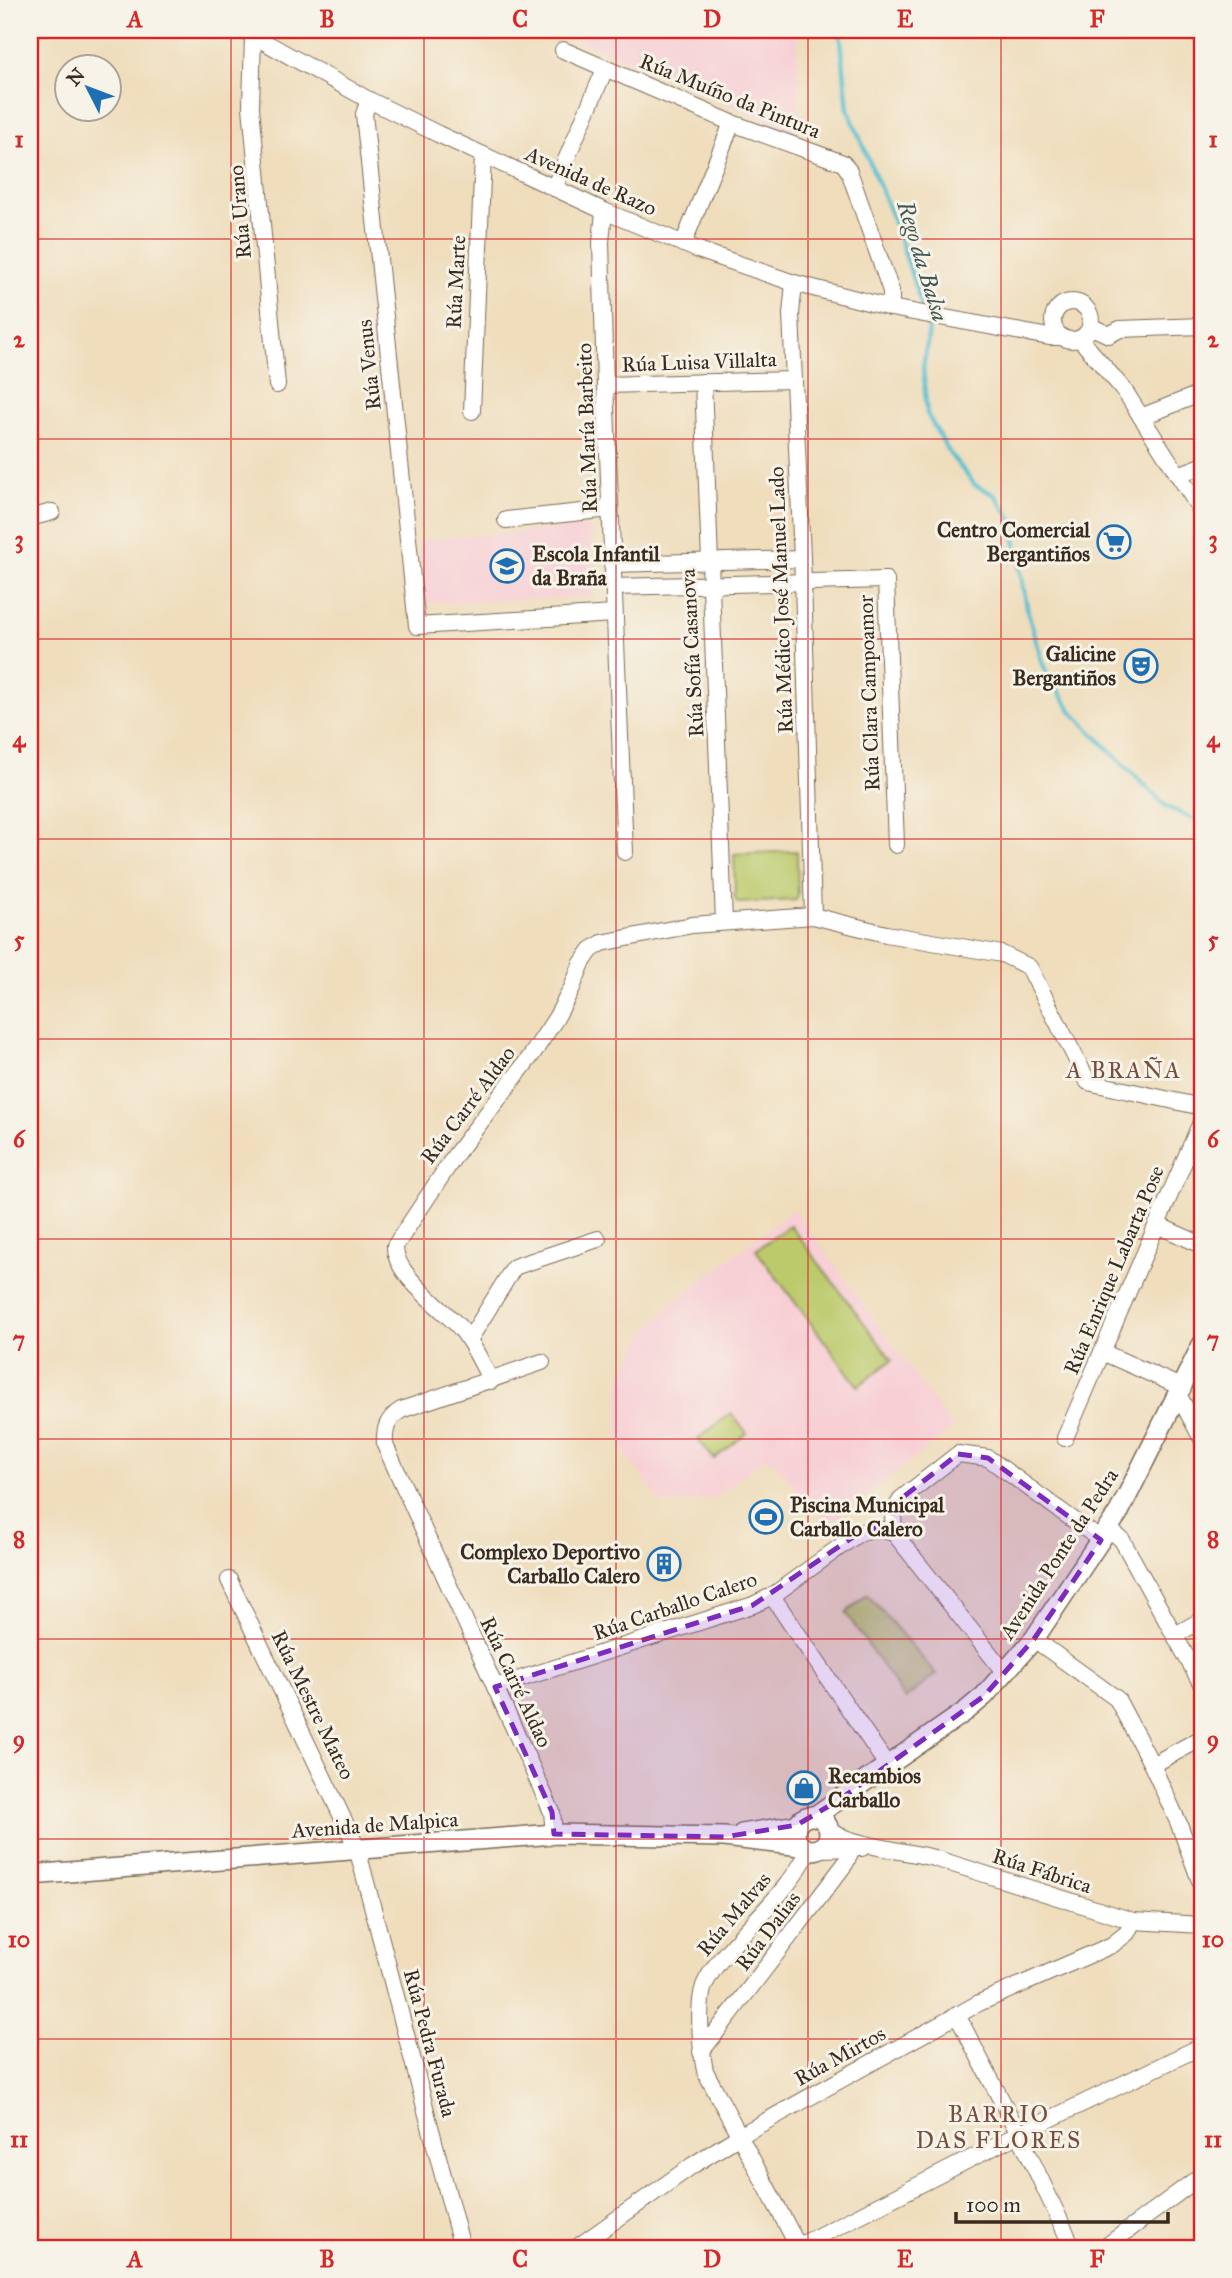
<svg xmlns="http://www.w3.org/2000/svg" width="1232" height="2278" viewBox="0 0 1232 2278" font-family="'IM FELL Great Primer',serif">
  <rect width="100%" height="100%" fill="#f7f3e8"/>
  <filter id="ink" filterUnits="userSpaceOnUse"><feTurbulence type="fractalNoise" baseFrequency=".0143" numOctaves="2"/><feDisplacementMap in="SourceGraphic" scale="14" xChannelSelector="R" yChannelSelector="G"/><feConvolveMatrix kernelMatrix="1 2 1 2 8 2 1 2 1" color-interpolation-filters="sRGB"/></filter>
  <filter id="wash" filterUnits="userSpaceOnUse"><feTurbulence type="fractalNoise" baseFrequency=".00686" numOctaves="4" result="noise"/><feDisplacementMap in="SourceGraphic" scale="28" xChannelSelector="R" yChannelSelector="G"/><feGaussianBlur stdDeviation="1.57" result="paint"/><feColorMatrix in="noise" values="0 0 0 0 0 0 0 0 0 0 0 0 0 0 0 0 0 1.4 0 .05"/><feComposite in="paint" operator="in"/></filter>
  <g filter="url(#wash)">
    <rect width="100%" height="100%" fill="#efddbc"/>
    <g fill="#f7cfd5">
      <polygon points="556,30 797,30 800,135"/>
      <polygon points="587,526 591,529 593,592 589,597 430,603 424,598 419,540"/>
      <polygon points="794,1209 953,1428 829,1524 821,1514 818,1516 773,1460 770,1462 766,1457 715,1498 662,1505 628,1456 618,1438 620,1379 642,1338 670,1305"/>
    </g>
    <g fill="#bcca6c" stroke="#7c7a45" stroke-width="2">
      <polygon points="797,851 798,895 796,900 738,903 735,899 734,854"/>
      <polygon points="790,1225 892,1360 858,1386 756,1250"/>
      <polygon points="731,1413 747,1433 714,1459 698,1439"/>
      <polygon points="867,1594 936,1674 905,1699 846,1613"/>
    </g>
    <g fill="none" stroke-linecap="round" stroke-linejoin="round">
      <g stroke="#54bfcf" stroke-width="4.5">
        <polyline points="840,30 848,109 897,229 923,310"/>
        <polyline points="926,319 929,330 923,368 927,414 950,454 975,485 995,495 1011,518 1028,613 1045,670 1072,712 1128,769 1167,807 1202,823"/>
      </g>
    </g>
  </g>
  <g filter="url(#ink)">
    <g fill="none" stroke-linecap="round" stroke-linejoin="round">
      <defs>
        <g id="minor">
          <polyline points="243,30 369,100 438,134 604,211 701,251 794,283 891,308 1049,337 1061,337"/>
          <polyline points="253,35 251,107 277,385"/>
          <polyline points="563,50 732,123 843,163 849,171 891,291 891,308"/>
          <polyline points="369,100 364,114 417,626 614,614"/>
          <polyline points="554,188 605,69"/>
          <polyline points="604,211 601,242 605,385 625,852"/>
          <polyline points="683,244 732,123"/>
          <polyline points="794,283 791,314 803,581 813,916"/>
          <circle cx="1072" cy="321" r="19"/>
          <polyline points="1090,326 1109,335 1120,329 1202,326"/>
          <polyline points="1080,339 1124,390 1202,512"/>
          <polyline points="703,382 724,922"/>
          <polyline points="605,385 794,380"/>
          <polyline points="472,411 483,155"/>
          <polyline points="1141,417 1202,393"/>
          <polyline points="1178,475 1202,466"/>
          <polyline points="30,518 52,512"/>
          <polyline points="506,520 610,509"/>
          <polyline points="612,564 802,559"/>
          <polyline points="613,587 886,580 896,845"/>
          <polyline points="1157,1225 1202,1245"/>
          <polyline points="469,1340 514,1267 598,1239"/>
          <polyline points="1102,1352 1183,1388"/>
          <path d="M542,1362l-141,48c-14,9 -17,19 -16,35l167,367 2,22"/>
          <path d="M491,1381c-9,-17 -17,-36 -30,-52 -17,-20 -68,-55 -66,-83l61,-92 75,-98 25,-38 16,-30 10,-25 9,-13 11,-7 90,-18 121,-9 73,18 116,20 27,13 59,115 114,25"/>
          <polyline points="1179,1396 1202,1439"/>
          <polyline points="1065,1438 1202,1120"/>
          <polyline points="1108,1528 1122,1540 1202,1685"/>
          <polyline points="894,1533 893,1513 902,1498 958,1454 988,1458 1101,1540"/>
          <polyline points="894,1533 1005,1673"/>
          <polyline points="229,1580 357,1848 462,2248"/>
          <polyline points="772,1596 887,1765"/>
          <polyline points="1175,1635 1202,1620"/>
          <polyline points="1034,1639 1117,1699 1152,1765 1179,1824 1202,1886"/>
          <polyline points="495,1687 753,1605 772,1596 859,1533 875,1528 894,1533"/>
          <polyline points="1152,1765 1202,1738"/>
          <path d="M829,1831c33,17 70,18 105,27l199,63 69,4"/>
          <polyline points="817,1849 862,1848"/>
          <polyline points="957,2015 1019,2134 1073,2248"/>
          <polyline points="701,2052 845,1864 852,1850"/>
          <polyline points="576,2248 693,2165 741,2135 979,2003 1112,1945 1127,1933 1133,1921"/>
          <polyline points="795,2248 1019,2134 1202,2046"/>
          <path d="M799,2248l-94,-177c-4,-20 -8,-66 -1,-85 6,-15 18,-28 28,-40 26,-30 60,-60 77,-96"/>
          <polyline points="1104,2248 1202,2175"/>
        </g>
        <g id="major">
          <circle cx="812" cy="1833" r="17"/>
          <polyline points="815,1816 966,1711 984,1696 1034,1639 1119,1512 1202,1345"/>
          <polyline points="742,1834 797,1825"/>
          <polyline points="30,1875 554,1834 724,1837 801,1846"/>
        </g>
      </defs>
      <use href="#minor" stroke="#7a6955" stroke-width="18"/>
      <use href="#major" stroke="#7a6955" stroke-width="22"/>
      <use href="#minor" stroke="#fff" stroke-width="16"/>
      <use href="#major" stroke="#fff" stroke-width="19"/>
    </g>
  </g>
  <path fill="#7b2cbf" fill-opacity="0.2" stroke="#7b2cbf" stroke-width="5" stroke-dasharray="14 9" stroke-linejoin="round" d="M958,1454l30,4 113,82 -67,99 -50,57 -145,104 -42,25 -73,12 -170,-3 -2,-22 -57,-125 258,-82 106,-72 16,-5 19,5 -1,-20 9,-15z"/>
  <path fill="none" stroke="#d62828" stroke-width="2" stroke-opacity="0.55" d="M231,30v2218M424,30v2218M616,30v2218M808,30v2218M1001,30v2218M30,239h1172M30,439h1172M30,639h1172M30,839h1172M30,1039h1172M30,1239h1172M30,1439h1172M30,1639h1172M30,1839h1172M30,2039h1172"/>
  <defs>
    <symbol id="supermarket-ring" viewBox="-11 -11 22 22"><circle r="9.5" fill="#f7f3e8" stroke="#1f6fb2" stroke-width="1.5"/><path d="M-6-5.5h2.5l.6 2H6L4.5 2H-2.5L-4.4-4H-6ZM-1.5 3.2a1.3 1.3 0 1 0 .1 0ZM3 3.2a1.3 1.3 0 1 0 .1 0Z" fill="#1f6fb2"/></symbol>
    <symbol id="school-ring" viewBox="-11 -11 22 22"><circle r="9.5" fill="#f7f3e8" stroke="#1f6fb2" stroke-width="1.5"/><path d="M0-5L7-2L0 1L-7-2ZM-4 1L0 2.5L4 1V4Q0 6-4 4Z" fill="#1f6fb2"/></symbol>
    <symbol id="theatre-ring" viewBox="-11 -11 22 22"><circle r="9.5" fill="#f7f3e8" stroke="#1f6fb2" stroke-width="1.5"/><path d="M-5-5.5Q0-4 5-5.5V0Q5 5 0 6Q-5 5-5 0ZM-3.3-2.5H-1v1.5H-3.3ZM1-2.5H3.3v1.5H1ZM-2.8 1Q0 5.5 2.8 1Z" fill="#1f6fb2"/></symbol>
    <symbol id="stadium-ring" viewBox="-11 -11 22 22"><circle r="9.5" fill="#f7f3e8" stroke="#1f6fb2" stroke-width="1.5"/><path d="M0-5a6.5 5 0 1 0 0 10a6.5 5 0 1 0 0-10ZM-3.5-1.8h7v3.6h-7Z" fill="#1f6fb2"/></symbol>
    <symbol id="building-ring" viewBox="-11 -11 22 22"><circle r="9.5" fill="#f7f3e8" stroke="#1f6fb2" stroke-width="1.5"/><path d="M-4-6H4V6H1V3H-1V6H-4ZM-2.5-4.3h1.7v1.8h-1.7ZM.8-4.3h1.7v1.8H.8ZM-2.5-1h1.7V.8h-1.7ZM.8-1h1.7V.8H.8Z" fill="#1f6fb2"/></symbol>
    <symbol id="shop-ring" viewBox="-11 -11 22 22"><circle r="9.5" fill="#f7f3e8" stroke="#1f6fb2" stroke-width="1.5"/><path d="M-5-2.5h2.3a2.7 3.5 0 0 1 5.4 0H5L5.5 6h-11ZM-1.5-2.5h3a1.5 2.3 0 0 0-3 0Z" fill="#1f6fb2"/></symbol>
  </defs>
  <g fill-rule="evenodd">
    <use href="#supermarket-ring" x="1095" y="523" width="38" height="38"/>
    <use href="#school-ring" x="488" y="547" width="38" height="38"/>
    <use href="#theatre-ring" x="1122" y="647" width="38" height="38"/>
    <use href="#stadium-ring" x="747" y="1498" width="38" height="38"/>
    <use href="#building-ring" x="645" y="1545" width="38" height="38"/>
    <use href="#shop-ring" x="785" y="1769" width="38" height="38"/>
  </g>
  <g text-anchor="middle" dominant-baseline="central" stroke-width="6" stroke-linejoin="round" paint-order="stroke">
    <g font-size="21" fill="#3b2a1e" stroke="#f7f3e8">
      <text transform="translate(730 96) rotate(22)">Rúa Muíño da Pintura</text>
      <text transform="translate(591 181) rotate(24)">Avenida de Razo</text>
      <text transform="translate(240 212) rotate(-95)">Rúa Urano</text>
      <text transform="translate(456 282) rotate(-87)">Rúa Marte</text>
      <text transform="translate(699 362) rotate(-2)">Rúa Luisa Villalta</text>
      <text transform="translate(369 365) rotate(-96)">Rúa Venus</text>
      <text transform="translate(587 428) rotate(-92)">Rúa María Barbeito</text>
      <text transform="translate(781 600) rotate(-92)">Rúa Médico José Manuel Lado</text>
      <text transform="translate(692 653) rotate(-93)">Rúa Sofía Casanova</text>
      <text transform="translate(869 693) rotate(-92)">Rúa Clara Campoamor</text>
      <text transform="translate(468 1105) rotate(-53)">Rúa Carré Aldao</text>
      <text transform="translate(1114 1270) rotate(-67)">Rúa Enrique Labarta Pose</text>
      <text transform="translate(1059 1554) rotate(-57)">Avenida Ponte da Pedra</text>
      <text transform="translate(675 1606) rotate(-19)">Rúa Carballo Calero</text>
      <text transform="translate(516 1682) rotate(65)">Rúa Carré Aldao</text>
      <text transform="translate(313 1705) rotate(64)">Rúa Mestre Mateo</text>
      <text transform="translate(375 1825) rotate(-4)">Avenida de Malpica</text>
      <text transform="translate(1042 1871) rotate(18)">Rúa Fábrica</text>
      <text transform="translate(734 1914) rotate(-50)">Rúa Malvas</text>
      <text transform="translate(768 1931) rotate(-53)">Rúa Dalias</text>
      <text transform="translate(430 2043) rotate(75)">Rúa Pedra Furada</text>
      <text transform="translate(840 2056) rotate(-29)">Rúa Mirtos</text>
    </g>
    <g font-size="21" font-weight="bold" fill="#3b2a1e" stroke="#f7f3e8" text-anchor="end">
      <text x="1090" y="530">Centro Comercial<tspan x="1090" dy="24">Bergantiños</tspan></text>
      <text x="532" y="554" text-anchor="start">Escola Infantil<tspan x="532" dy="24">da Braña</tspan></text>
      <text x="1116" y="654">Galicine<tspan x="1116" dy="24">Bergantiños</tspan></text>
      <text x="790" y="1505" text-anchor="start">Piscina Municipal<tspan x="790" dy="24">Carballo Calero</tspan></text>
      <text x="640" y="1552">Complexo Deportivo<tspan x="640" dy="24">Carballo Calero</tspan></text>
      <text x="828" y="1776" text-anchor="start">Recambios<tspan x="828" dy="24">Carballo</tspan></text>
    </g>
    <g font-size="23" font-style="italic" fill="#425753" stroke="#f7f3e8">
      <text transform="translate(923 261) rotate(73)">Rego da Balsa</text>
    </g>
    <g font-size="23" letter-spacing="2" fill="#764f40" stroke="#f7f3e8">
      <text x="1124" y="1070">A BRAÑA</text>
      <text x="999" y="2114">BARRIO<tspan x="999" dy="26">DAS FLORES</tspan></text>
    </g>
  </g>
  <rect width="1232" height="2278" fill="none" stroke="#f7f3e8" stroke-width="77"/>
  <g transform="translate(88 88) rotate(312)"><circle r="33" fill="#f7f3e8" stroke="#aca397" stroke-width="2"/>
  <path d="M0-5L12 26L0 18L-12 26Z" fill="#1f6fb2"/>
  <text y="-10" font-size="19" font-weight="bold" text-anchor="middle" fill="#3b2a1e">N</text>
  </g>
  <path d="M956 2212v10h212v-10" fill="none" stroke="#3b2a1e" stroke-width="3.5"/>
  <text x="966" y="2212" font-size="21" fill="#3b2a1e" stroke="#f7f3e8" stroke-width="5" paint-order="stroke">100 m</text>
  <rect x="38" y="38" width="1156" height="2202" fill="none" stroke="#d62828" stroke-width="2.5"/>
  <g font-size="23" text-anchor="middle" font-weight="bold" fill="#d62828">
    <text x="135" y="27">A</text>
    <text x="327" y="27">B</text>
    <text x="520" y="27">C</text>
    <text x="712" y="27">D</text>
    <text x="905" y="27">E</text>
    <text x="1097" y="27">F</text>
    <text x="19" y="147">1</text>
    <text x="1213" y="147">1</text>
    <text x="19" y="347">2</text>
    <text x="1213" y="347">2</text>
    <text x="19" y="547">3</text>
    <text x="1213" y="547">3</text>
    <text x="19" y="747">4</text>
    <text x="1213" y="747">4</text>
    <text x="19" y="947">5</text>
    <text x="1213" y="947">5</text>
    <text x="19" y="1147">6</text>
    <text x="1213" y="1147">6</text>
    <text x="19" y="1347">7</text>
    <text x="1213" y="1347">7</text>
    <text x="19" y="1547">8</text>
    <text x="1213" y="1547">8</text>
    <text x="19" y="1747">9</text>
    <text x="1213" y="1747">9</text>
    <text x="19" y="1947">10</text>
    <text x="1213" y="1947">10</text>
    <text x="19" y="2147">11</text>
    <text x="1213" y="2147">11</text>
    <text x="135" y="2267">A</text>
    <text x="327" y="2267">B</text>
    <text x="520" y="2267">C</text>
    <text x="712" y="2267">D</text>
    <text x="905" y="2267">E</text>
    <text x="1097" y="2267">F</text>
  </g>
</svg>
